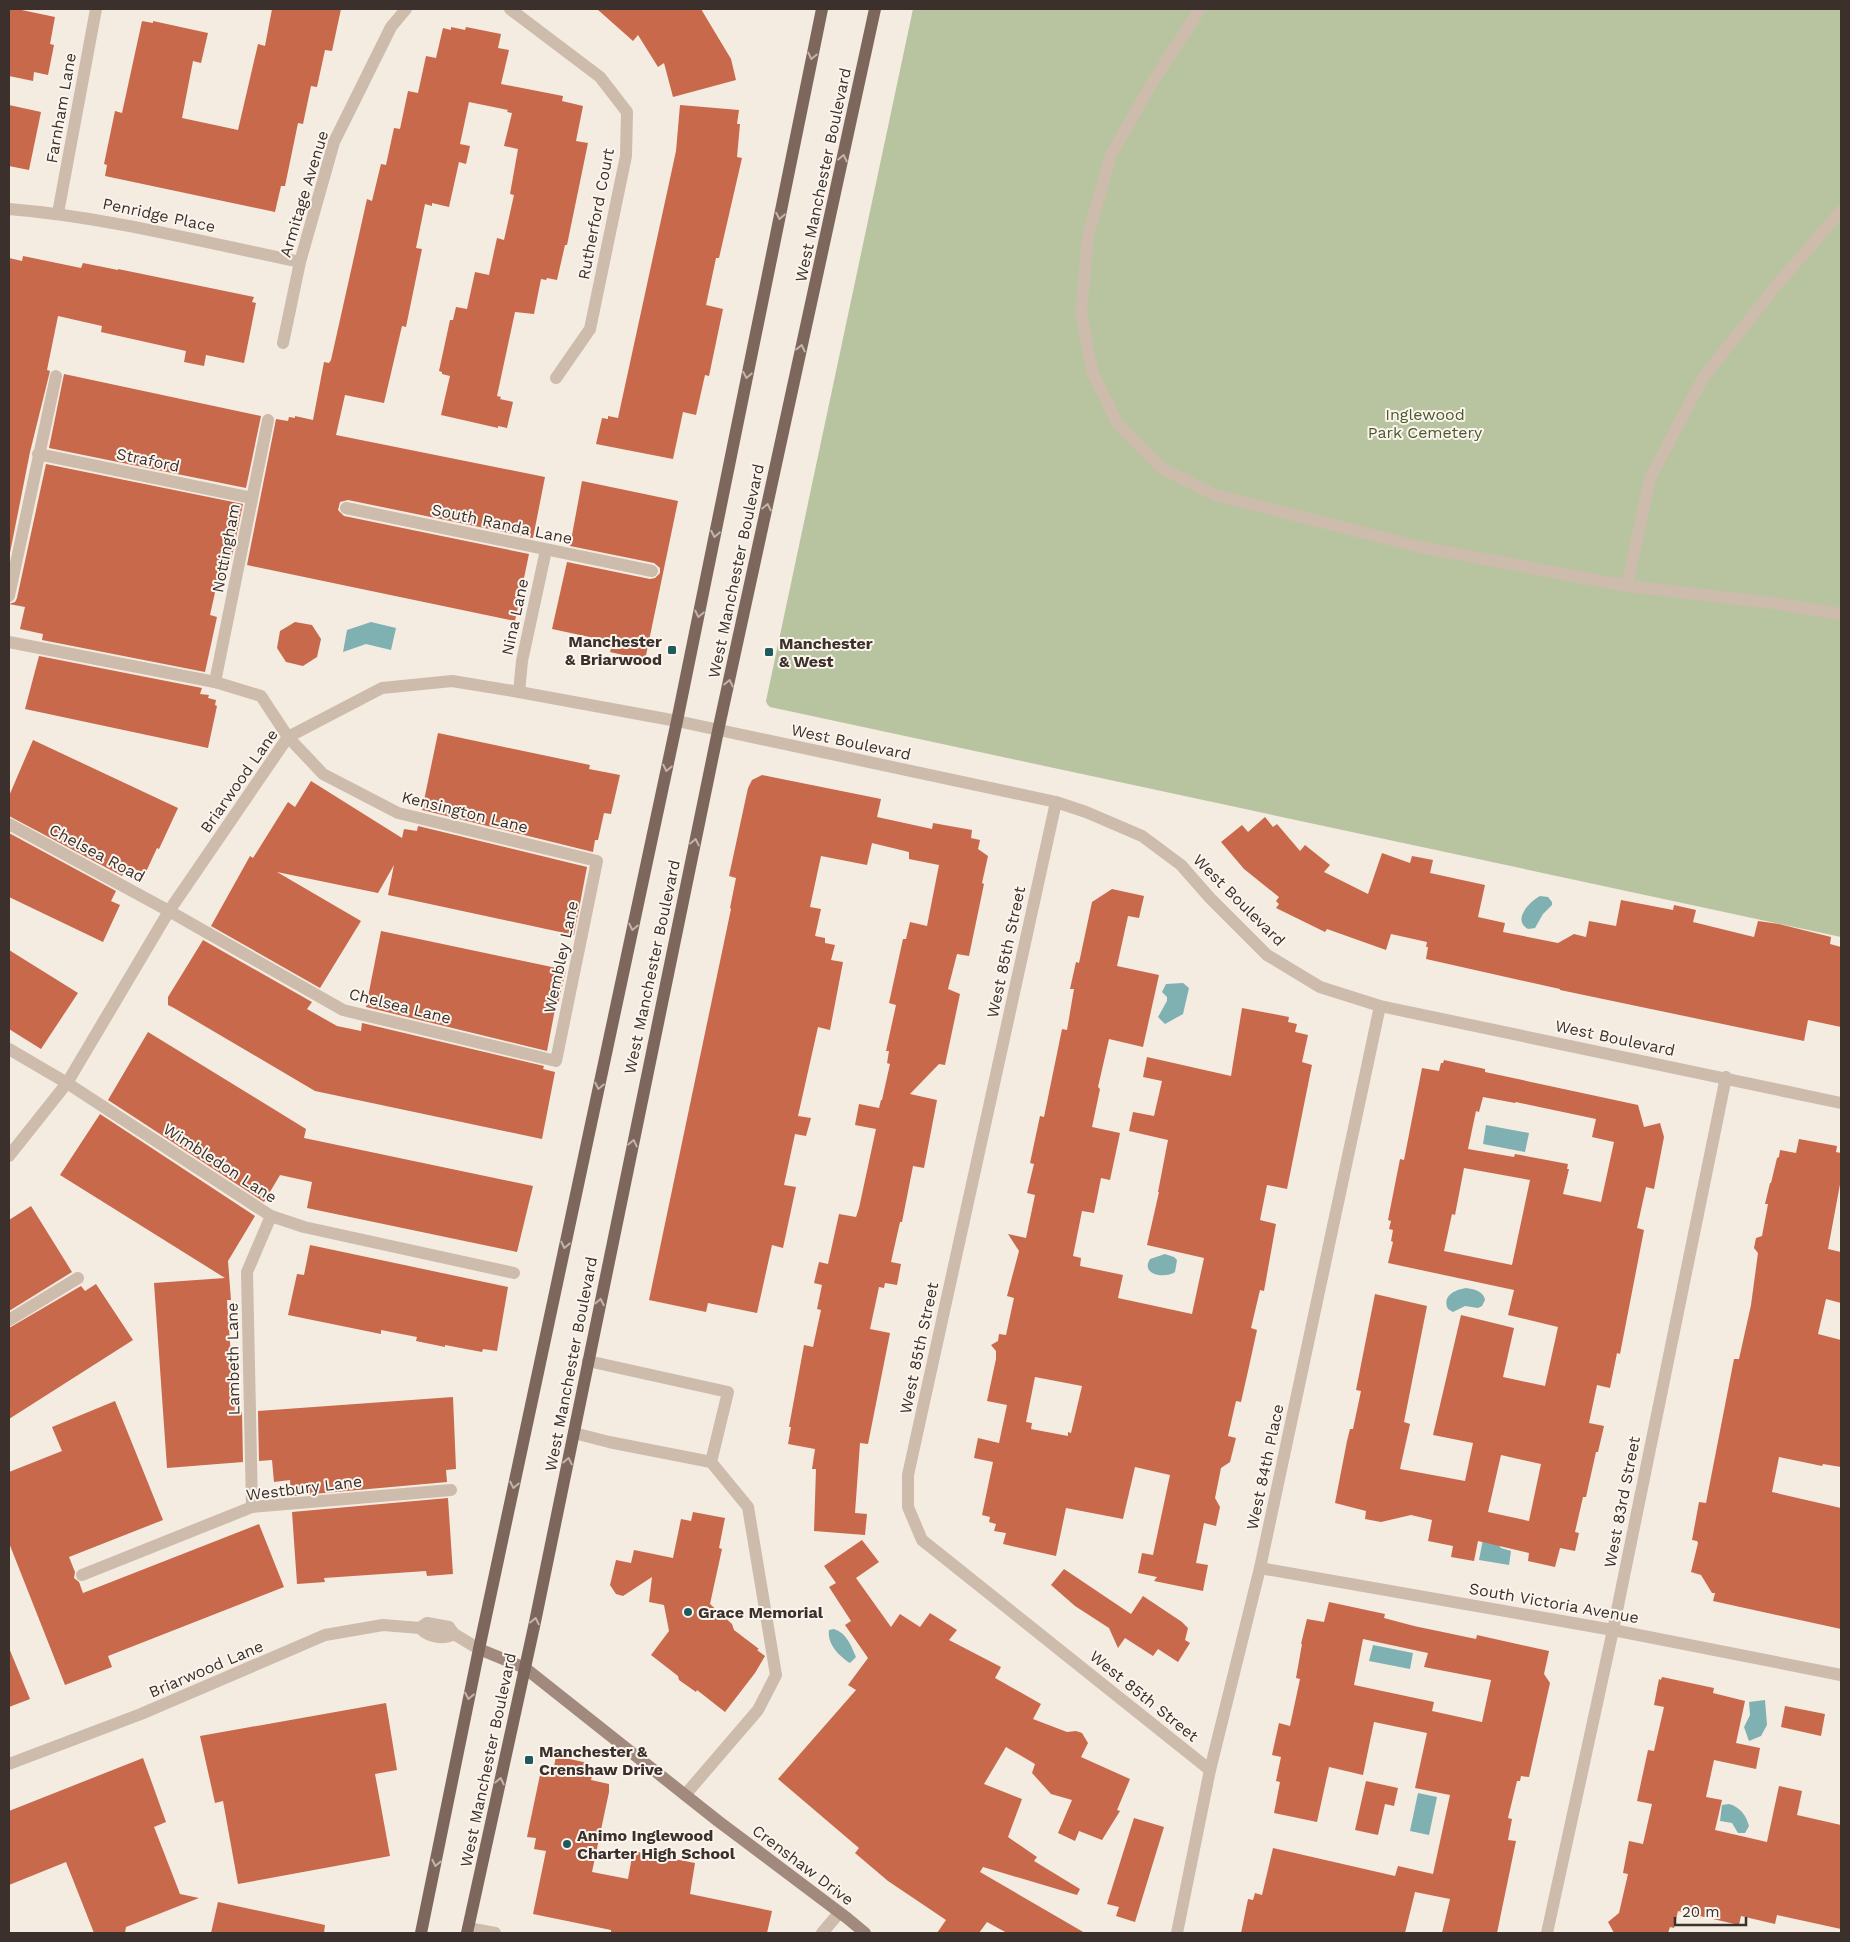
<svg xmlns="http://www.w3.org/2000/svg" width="1850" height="1942" viewBox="0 0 1850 1942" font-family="'Work Sans',sans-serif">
  <rect width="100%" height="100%" fill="#f4ebe1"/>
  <polygon fill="#b8c4a0" points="913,9 1841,9 1841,937 770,707 767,704 766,701"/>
  <g fill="#7fb0b2">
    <polygon points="371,622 396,628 391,650 366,644 343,652 347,630"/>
    <path d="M1540,896l8,1 4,5v3l-9,9 -8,14 -7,1c-16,-9 1,-27 12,-33z"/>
    <polygon points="1183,983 1189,988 1183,1014 1165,1024 1158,1017 1167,1001 1167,997 1162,992 1166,984"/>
    <polygon points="1486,1125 1529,1133 1525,1152 1483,1144"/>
    <path d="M1165,1254l9,3 3,3 -2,12c-10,7 -35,3 -25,-13z"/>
    <path d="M1466,1288c7,1 18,3 19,12l-3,6 -4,2 -13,-2 -12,6 -5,-3c-6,-13 6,-19 18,-21z"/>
    <polygon points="1485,1529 1501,1548 1511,1551 1509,1565 1479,1560"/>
    <path d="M834,1629c13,4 17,17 22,28l-6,6c-11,-7 -23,-19 -21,-33z"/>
    <polygon points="1373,1645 1413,1653 1410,1669 1369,1661"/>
    <polygon points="1765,1700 1767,1725 1761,1736 1749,1741 1744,1727 1750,1715 1749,1702"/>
    <polygon points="1418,1793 1437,1797 1429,1835 1410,1831"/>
    <path d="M1729,1804c11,3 17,11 20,22l-4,7h-7l-6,-10 -12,-2 2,-16z"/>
  </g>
  <g fill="#c8694b" fill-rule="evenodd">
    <polygon points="9,9 17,9 55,17 50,44 54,45 48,75 34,72 33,81 9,76"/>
    <polygon points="272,9 341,9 332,51 325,50 317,87 311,86 303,124 298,123 285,186 281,186 275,212 105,176 107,165 104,164 115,111 122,113 142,21 153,23 153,21 208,33 201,63 193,61 182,118 238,130 258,44 265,46"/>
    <polygon points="597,9 701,9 731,59 736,80 673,97 664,63 658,67 638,35 633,41"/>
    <polygon points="451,27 465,30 466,27 501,34 498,48 509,50 501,84 563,96 562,101 583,106 576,141 588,143 567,245 565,245 557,280 547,278 546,280 541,279 534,314 515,312 497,396 501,397 500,399 513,402 507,428 498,426 498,428 441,415 450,376 442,374 442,372 439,371 450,320 453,320 456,307 467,309 475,272 489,275 497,238 504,240 514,195 510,194 518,149 504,146 512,113 507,112 508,110 469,102 460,144 470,146 466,164 459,162 449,207 432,203 432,206 425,204 416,248 422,249 406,327 402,326 384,403 345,395 336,435 545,477 533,538 348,500 340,502 338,510 344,516 529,554 515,621 247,565 276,419 288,421 289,417 295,418 295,416 313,420 324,362 329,363 331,360 367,199 372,201 381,164 386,165 394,128 400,129 408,91 418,93 426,56 436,58 443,28 451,30"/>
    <polygon points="9,105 41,112 29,170 9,166"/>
    <polygon points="680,105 739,110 737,124 740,124 737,157 742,158 719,258 716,258 706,305 723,309 709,376 705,375 696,415 683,412 673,459 596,444 602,418 608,419 608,416 618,418 676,151"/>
    <polygon points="23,256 81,268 83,263 118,270 118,269 254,297 252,302 256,303 244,363 206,355 204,366 184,362 186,351 101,332 102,326 58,316 47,370 50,371 30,452 9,558 9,258 22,261"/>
    <polygon points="64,374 261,416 246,488 49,448"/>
    <polygon points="46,464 243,504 231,561 226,560 222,580 218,579 210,615 217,617 205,672 42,640 43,634 20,629 25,607 9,604 15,602 17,598"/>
    <polygon points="582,481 678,501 645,660 610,652 613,642 552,629 567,562 650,579 655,578 660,573 660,568 654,563 570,546"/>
    <polygon points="295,622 312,625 321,639 317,657 303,666 286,662 277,648 280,631"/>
    <polygon points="39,656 202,688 200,694 209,695 208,698 216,700 215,705 217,706 208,748 25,709"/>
    <polygon points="438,733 590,765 589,769 620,775 611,814 604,813 598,840 595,840 593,852 422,810"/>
    <polygon points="33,740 178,808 159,849 157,848 145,874 128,866 122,876 9,816 9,796"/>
    <polygon points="762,775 881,799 877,817 932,829 933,823 972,830 971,838 980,840 978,849 988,856 982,883 984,884 969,956 957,954 948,989 960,994 945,1065 939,1064 910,1094 937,1100 924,1168 913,1166 902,1222 900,1222 891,1262 901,1264 897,1285 885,1283 884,1288 879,1287 870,1329 890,1333 868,1444 860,1443 855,1513 867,1514 865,1535 814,1531 816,1469 812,1469 815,1449 788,1444 791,1427 789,1427 804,1345 813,1347 821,1310 817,1309 822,1285 814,1283 819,1262 828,1264 839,1214 856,1217 859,1208 876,1129 855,1125 859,1104 879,1108 881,1100 882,1100 890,1064 887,1063 889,1051 886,1051 896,1005 889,1003 903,939 906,939 910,922 927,926 939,865 909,859 909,852 872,843 867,865 821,856 810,907 821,909 815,936 825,938 825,943 835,945 831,960 843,962 830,1030 818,1027 798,1116 811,1118 806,1136 795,1134 784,1185 796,1187 783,1248 772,1245 757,1313 708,1303 706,1312 649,1300 731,909 730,908 736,878 729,876 748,788 752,780"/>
    <polygon points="311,781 402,838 404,829 417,831 418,826 587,867 574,935 388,895 394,865 378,893 277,872 361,921 320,988 211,926 250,856 253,858 288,802 295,807"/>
    <polygon points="1265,817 1273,827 1277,824 1300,851 1305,845 1330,865 1324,872 1368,894 1382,853 1410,863 1412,856 1433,860 1430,873 1485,885 1478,917 1505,923 1503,932 1558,943 1574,934 1586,937 1589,921 1616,926 1621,900 1673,910 1674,905 1696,910 1693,922 1754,937 1758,921 1779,924 1831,937 1830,944 1841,947 1841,1027 1808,1020 1804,1041 1560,990 1560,989 1426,959 1428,947 1426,947 1427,942 1391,934 1386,950 1327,929 1325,932 1276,908 1279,904 1276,901 1279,897 1244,869 1221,842 1242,825 1248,832"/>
    <polygon points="9,833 116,891 111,901 120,905 103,942 9,897"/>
    <path d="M1112,889l32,7 -5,22 -11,-2 -11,50 42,9 -16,72 -34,-8 -11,48 2,2 -8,38 28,6 -10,47 -9,-2 -7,35 -12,-2 -9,45 8,2 -1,8 43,9 -5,23 74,16 12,-56 -57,-13 12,-53h-1l10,-52 -39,-9 4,-19 21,4 8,-35 -19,-4 4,-20 84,19 11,-68 47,9 -1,5 9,2 -2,8 13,3 -6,27 10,3 -25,124 -20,-4 -7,35 16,4 -12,67 -4,-1 -9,38 6,2 -9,41 -7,31 -5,-1 -8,35 8,2 -6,24 -9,6 -6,30 5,9 -4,19 -12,-3 -8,40 12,2 -5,26 -49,-10 3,-4 -19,-4 4,-20 11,2 17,-80 -35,-8 -12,52 -57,-11 -10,48 -53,-12 3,-11 -12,-2 2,-7 -7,-2 1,-5 -8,-2 11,-53 -19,-4 4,-20 21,5 8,-38 -20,-4 9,-42v-8l-5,-6 7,-4 1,-7 7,1 8,-37 -7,-2 12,-45 -11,-17 18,4 9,-43 -8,-2 7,-29 -4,-1 10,-47 4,1 18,-88 5,1 7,-41h-4l6,-27 3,1 13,-61zM1035,1377l47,9 -11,47 -3,-1v4l-37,-7 1,-6 -6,-1z"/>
    <polygon points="381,931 566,970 558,1004 556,1004 547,1051 366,1007"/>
    <polygon points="203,940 312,1002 307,1009 337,1026 361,1031 362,1023 544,1066 543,1069 555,1072 542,1139 315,1091 174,1008 168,1005 168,997"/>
    <polygon points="9,950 78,993 41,1049 9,1029"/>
    <polygon points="148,1032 306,1129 304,1138 533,1186 517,1252 307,1208 312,1182 280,1175 264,1202 108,1100"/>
    <path d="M1444,1060l41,9v3l153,33 6,22 16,-4 4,14 -10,52 -8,-2 -9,41 7,2 -24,124 -3,-1 -7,35 -13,-3 -8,38 15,3 -6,26h-2l-10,45h-3l-8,35 4,1 -4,18 -15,-3 -5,19 -27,-6 1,-8 -51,-12 -4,20 -23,-4 2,-11 -25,-5 4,-21 -21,-5 -30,7 -16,-3 1,-8 -31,-8 12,-62 3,-12h3l8,-38 -5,-1 19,-96 52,12 -23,116 6,2 -10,45 65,12 8,-38 -40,-8 28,-120 53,13 -11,49 42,9 13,-59 -50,-12 6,-25 -126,-27 5,-21 -2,-1 2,-11 -4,-1 2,-8 -3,-1 12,-61 4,1 18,-92 17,3 2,-8h2zM1483,1097l32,6 1,-1 80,17 -4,18 22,5 -13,60 -38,-8 6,-25h-2l1,-5 -53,-10 -1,3 -46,-8 8,-38 3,1zM1464,1168l66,12 -18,85 -68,-14 8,-37 3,1zM1501,1455l40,9 -12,57 -41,-9z"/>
    <polygon points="100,1114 255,1216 228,1261 231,1300 227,1300 235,1413 242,1412 243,1462 167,1468 154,1283 225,1278 60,1175"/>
    <polygon points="1799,1139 1837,1146 1836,1152 1841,1153 1841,1179 1828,1249 1841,1252 1841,1303 1826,1299 1818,1334 1841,1340 1841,1467 1823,1464 1822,1466 1779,1457 1772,1492 1841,1508 1841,1629 1713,1601 1715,1593 1712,1593 1701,1575 1691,1572 1698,1543 1697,1541 1692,1540 1699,1502 1706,1503 1734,1359 1739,1359 1751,1305 1758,1253 1754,1248 1756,1238 1762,1236 1768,1204 1765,1204 1770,1183 1771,1183 1777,1158 1779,1157 1780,1150 1796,1153"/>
    <polygon points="31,1206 72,1272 9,1311 9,1220"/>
    <polygon points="310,1245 508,1287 497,1351 483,1349 482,1352 445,1345 445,1347 416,1341 417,1337 381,1330 381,1334 288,1315 297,1274 304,1275"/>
    <polygon points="96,1284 133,1340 9,1419 9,1328 81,1286 85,1291"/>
    <polygon points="453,1397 456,1469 446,1470 447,1482 291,1496 290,1480 274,1482 272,1460 259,1461 258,1411"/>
    <polygon points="115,1401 163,1520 69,1557 75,1572 74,1578 79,1582 83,1593 259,1524 284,1587 108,1656 112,1667 65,1685 9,1543 9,1472 62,1451 52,1427"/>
    <polygon points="448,1498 453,1574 427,1576 426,1571 324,1578 325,1582 297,1584 292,1512"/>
    <polygon points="693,1512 725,1518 719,1548 722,1549 710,1604 732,1624 734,1630 759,1649 757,1650 765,1656 755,1673 725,1712 697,1690 696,1692 679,1680 678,1676 651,1655 669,1631 664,1605 649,1602 652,1577 623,1596 616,1594 610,1585 616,1560 631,1563 634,1550 673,1558 681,1519 691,1521"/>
    <polygon points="862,1540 879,1562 856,1578 891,1627 900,1614 920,1627 930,1613 957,1630 949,1640 1001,1667 995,1678 1041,1704 1033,1719 1067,1732 1076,1731 1082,1733 1088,1743 1081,1757 1130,1779 1117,1810 1120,1811 1102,1840 1079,1831 1075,1841 1058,1833 1072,1800 1051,1794 1032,1773 1035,1764 1006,1747 984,1784 1022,1799 1008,1837 1037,1857 1034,1861 1080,1889 1077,1895 983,1867 980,1872 1085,1933 1007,1933 987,1922 979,1933 937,1933 946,1920 888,1881 855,1853 859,1848 778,1779 856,1690 848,1685 868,1658 845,1625 851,1621 829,1587 836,1583 824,1566"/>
    <polygon points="1064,1569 1131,1614 1143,1596 1182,1622 1188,1628 1185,1640 1190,1643 1178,1662 1158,1649 1153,1656 1125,1638 1118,1648 1109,1628 1075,1606 1051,1585"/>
    <path d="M1329,1602l56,12 -1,4 30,8 62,13 1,-4 72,16 -5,23 6,9 -21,94 -8,-1 -1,5h-3l-9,37 4,1 -4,21 8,1 -19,92h-55l8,-34 -35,-7 -10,41h-164l7,-34 5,1 2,-7 7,2 11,-47 122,28 3,-10 35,8 17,-79 -35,-7 12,-55 -53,-11 -11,53 -34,-8 -12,55 -43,-9 6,-31 -4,-1 5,-24 -9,-2 7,-32 11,3 10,-47 -4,-1 6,-34h-1l6,-25 17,3zM1363,1639l65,14 -4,14 67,13 -9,42 -50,-11 2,-9 -80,-17z"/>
    <polygon points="9,1648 30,1699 9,1707"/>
    <polygon points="1662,1677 1714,1688 1713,1693 1745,1701 1736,1743 1760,1748 1756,1769 1714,1760 1706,1797 1722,1800 1715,1830 1767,1842 1779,1786 1802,1791 1797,1815 1841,1825 1841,1929 1777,1915 1775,1924 1741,1916 1739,1925 1678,1911 1674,1928 1670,1927 1668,1933 1614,1933 1608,1922 1619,1913 1628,1874 1623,1873 1629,1841 1643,1844 1652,1804 1637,1801 1648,1750 1654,1751 1664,1707 1654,1705 1659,1679 1661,1680"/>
    <polygon points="386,1703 397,1770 375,1774 390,1856 238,1884 223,1801 215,1803 200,1736"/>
    <polygon points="1785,1706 1825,1714 1821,1736 1781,1727"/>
    <polygon points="556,1756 588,1763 588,1766 594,1768 591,1780 609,1784 609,1792 592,1872 628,1879 633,1851 695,1863 690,1894 772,1911 767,1933 611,1933 611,1930 533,1914 546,1851 534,1849 536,1838 527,1837 540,1775 552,1777"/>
    <polygon points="143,1758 166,1822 154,1827 180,1894 199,1898 126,1927 125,1933 94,1933 66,1862 9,1885 9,1811"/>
    <polygon points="1366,1781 1398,1788 1394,1806 1385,1804 1378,1835 1355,1830"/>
    <polygon points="1134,1818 1164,1827 1135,1922 1116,1916 1119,1907 1107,1904"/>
    <polygon points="218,1902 325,1925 324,1933 211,1933"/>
  </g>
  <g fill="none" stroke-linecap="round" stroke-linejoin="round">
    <g stroke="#cdbbac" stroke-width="12">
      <polyline points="1200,9 1152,83 1111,155 1088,235 1081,313 1092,371 1117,423 1161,468 1215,495 1420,547 1627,586 1773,603 1841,614"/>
      <polyline points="38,454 252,498"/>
      <polyline points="346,508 652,571"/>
      <polyline points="1627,586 1650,478 1703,378 1775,287 1841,211"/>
      <polyline points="9,596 56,376"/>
      <polyline points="9,642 215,682 261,696 288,737 323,774 398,813 597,861 556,1061 343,1010 169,911 9,824"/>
      <polyline points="215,682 268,420"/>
      <polyline points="519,692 522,661 546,550"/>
      <polyline points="9,1049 67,1083 271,1216 304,1227 514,1273"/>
      <polyline points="9,1320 78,1278"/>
      <polyline points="588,1361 728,1392 711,1462"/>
      <polyline points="574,1433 609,1442 711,1462 748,1507 776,1675 758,1710 685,1795"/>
      <polyline points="252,1507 247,1272 271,1216"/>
      <polyline points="82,1575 252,1507 451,1490"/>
      <polyline points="468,1928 495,1933"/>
    </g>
    <g stroke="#cdbbac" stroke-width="12">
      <polyline points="510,9 600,77 627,112 626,156 590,329 556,378"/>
      <path d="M9,209c98,8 194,33 291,53"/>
      <polyline points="58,213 96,9"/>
      <polyline points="283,343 300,262 334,142 391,27 406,9"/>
      <polyline points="1056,802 908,1475 908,1507 922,1540 1210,1770"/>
      <polyline points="9,1156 67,1083 169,911 288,737 382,688 452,681 519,692 677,721 1056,802 1086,812 1142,836 1181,865 1210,898 1267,955 1320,987 1380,1006 1841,1103"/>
      <polyline points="1260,1568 1613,1630 1841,1675"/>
      <polyline points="454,1634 479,1649"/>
      <path d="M9,1764l132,-50 184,-79 58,-10 37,3c8,9 23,12 34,6l-5,-7 -22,-4 -7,5"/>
      <polyline points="822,1933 839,1913"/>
      <polyline points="1177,1933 1210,1770 1260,1568 1380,1006"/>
      <polyline points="1547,1933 1613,1630 1726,1077"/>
    </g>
    <polyline stroke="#a18a7d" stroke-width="12" points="479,1649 525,1668 718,1821 847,1918 865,1933"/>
    <g stroke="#7d675c" stroke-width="12">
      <polyline points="421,1933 479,1649 677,721 822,9"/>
      <polyline points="467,1933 535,1622 718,731 875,9"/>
    </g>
  </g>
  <defs><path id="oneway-chevron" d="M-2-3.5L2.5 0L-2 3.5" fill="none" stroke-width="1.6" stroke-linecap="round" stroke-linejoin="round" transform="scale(1.25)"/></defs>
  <g stroke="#c2b5ac">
    <use href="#oneway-chevron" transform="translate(812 56) rotate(102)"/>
    <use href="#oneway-chevron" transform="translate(843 158) rotate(-78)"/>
    <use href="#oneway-chevron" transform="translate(780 216) rotate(101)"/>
    <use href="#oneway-chevron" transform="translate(801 348) rotate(-78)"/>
    <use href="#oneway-chevron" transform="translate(747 375) rotate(101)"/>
    <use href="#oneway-chevron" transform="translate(767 507) rotate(-78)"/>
    <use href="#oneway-chevron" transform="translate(715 534) rotate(101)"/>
    <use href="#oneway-chevron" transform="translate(699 614) rotate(102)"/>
    <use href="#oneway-chevron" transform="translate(729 683) rotate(-78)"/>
    <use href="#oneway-chevron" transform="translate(667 768) rotate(102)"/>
    <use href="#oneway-chevron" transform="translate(695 842) rotate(-78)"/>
    <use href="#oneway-chevron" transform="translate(633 927) rotate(102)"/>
    <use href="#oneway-chevron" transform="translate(599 1086) rotate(102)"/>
    <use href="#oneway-chevron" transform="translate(633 1143) rotate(-78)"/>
    <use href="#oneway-chevron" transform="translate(565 1245) rotate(102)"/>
    <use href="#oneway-chevron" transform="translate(600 1302) rotate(-79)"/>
    <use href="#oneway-chevron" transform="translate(568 1461) rotate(-78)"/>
    <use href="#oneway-chevron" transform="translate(514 1485) rotate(102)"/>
    <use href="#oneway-chevron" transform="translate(535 1621) rotate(-78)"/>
    <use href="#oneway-chevron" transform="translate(469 1696) rotate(101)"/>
    <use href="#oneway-chevron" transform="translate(500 1781) rotate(-78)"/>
    <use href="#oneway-chevron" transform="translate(436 1863) rotate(102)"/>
  </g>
  <g fill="#1f5a5e" stroke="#fbf5ee" stroke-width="2">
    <rect x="667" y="645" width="10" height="10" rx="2.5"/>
    <rect x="764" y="647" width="10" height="10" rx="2.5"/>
    <circle cx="688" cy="1612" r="5"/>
    <rect x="524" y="1755" width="10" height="10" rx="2.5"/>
    <circle cx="567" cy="1844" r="5"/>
  </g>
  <g text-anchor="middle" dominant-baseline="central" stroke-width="4" stroke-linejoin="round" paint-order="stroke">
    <g font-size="16" fill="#3b302b" stroke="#fbf5ee">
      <text transform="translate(61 108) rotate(-80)">Farnham Lane</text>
      <text transform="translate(823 175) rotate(-78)">West Manchester Boulevard</text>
      <text transform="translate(304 194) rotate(-73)">Armitage Avenue</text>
      <text transform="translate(596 214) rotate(-79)">Rutherford Court</text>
      <text transform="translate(159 215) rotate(12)">Penridge Place</text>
      <text transform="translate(148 460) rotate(12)">Straford</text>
      <text transform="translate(502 524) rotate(12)">South Randa Lane</text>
      <text transform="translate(226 548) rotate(-79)">Nottingham</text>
      <text transform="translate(736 571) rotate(-78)">West Manchester Boulevard</text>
      <text transform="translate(515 617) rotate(-78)">Nina Lane</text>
      <text transform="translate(851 742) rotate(12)">West Boulevard</text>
      <text transform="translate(239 781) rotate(-55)">Briarwood Lane</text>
      <text transform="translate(465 812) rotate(14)">Kensington Lane</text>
      <text transform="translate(97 853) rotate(28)">Chelsea Road</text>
      <text transform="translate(1239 900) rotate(45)">West Boulevard</text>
      <text transform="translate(1006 952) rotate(-78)">West 85th Street</text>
      <text transform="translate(561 957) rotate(-78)">Wembley Lane</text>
      <text transform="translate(652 967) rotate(-78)">West Manchester Boulevard</text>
      <text transform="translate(400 1006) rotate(14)">Chelsea Lane</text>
      <text transform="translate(1615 1038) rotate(12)">West Boulevard</text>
      <text transform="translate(220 1163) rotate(33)">Wimbledon Lane</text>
      <text transform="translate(919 1348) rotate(-78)">West 85th Street</text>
      <text transform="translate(233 1359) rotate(-91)">Lambeth Lane</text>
      <text transform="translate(571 1364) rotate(-79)">West Manchester Boulevard</text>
      <text transform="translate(1265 1467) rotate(-78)">West 84th Place</text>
      <text transform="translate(304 1488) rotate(-7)">Westbury Lane</text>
      <text transform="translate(1622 1502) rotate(-79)">West 83rd Street</text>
      <text transform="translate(1554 1603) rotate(10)">South Victoria Avenue</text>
      <text transform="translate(206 1669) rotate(-23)">Briarwood Lane</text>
      <text transform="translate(1144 1696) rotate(39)">West 85th Street</text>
      <text transform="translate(488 1760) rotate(-78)">West Manchester Boulevard</text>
      <text transform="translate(803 1865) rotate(37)">Crenshaw Drive</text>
    </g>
    <g font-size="16" fill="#4a5a2e" stroke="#fbf5ee">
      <text x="1425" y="414">Inglewood<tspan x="1425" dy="18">Park Cemetery</tspan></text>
    </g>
    <g font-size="16" font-weight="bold" fill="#3b302b" stroke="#fbf5ee" text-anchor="start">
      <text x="662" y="641" text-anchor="end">Manchester<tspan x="662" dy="18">&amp; Briarwood</tspan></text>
      <text x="779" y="643">Manchester<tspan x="779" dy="18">&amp; West</tspan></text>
      <text x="698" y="1612">Grace Memorial</text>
      <text x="539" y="1751">Manchester &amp;<tspan x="539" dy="18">Crenshaw Drive</tspan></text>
      <text x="577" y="1835">Animo Inglewood<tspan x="577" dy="18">Charter High School</tspan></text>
    </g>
  </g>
  <rect width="1850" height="1942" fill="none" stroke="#3b302b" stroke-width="20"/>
  <path d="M1675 1917v8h71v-8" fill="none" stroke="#3b302b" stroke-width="2.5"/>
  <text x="1682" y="1917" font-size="15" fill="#3b302b" stroke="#fbf5ee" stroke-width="4" paint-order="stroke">20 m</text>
</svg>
